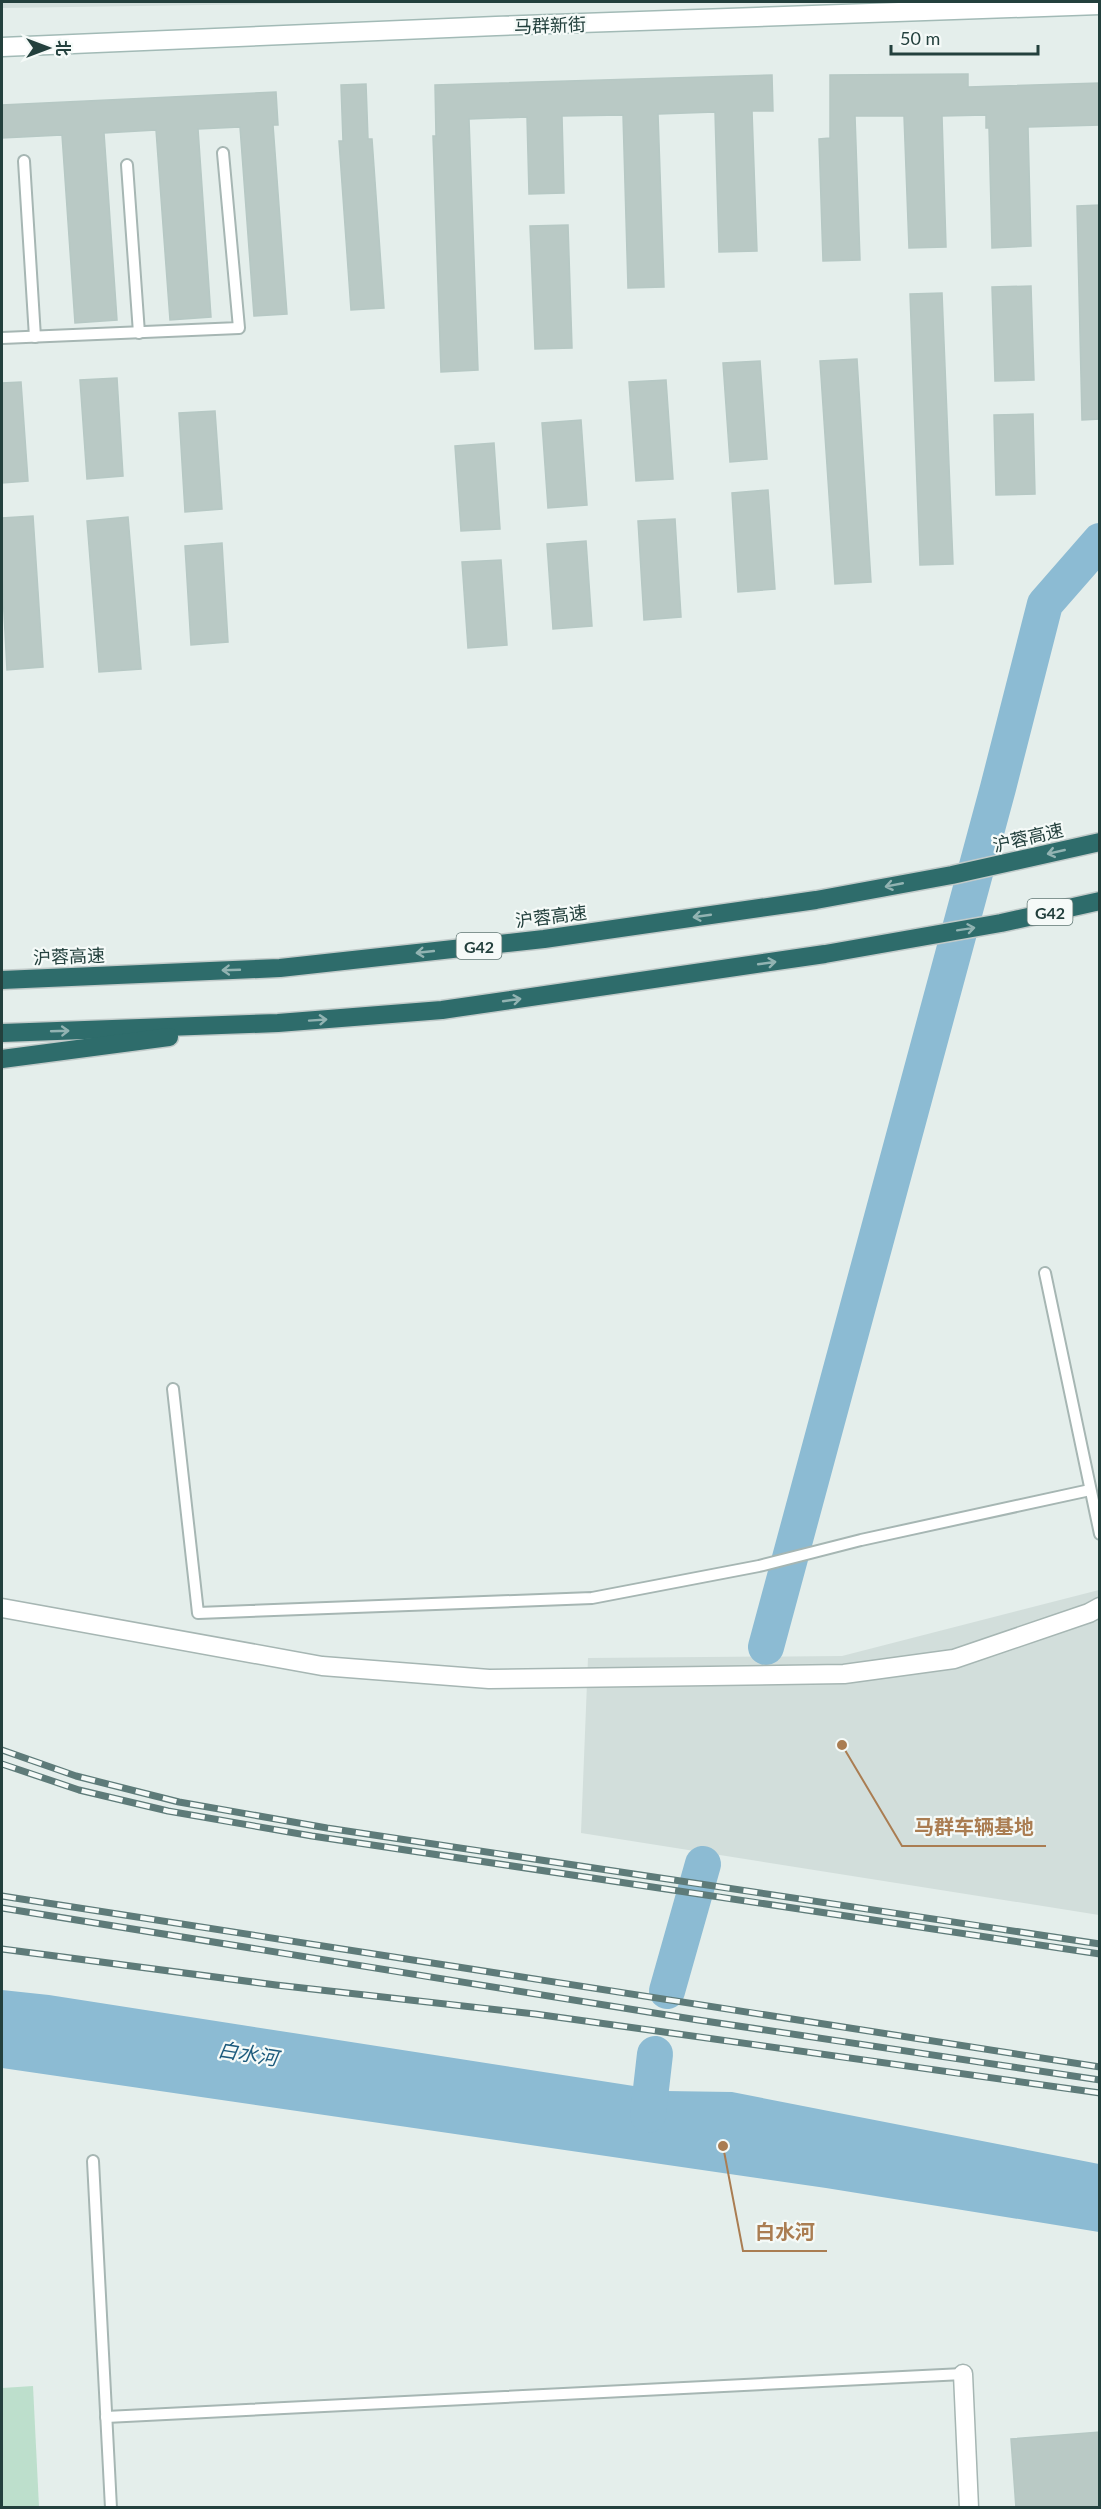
<svg xmlns="http://www.w3.org/2000/svg" width="1101" height="2509" viewBox="0 0 1101 2509" font-family="Lato,'Noto Sans SC',sans-serif">
  <rect width="100%" height="100%" fill="#e4eeeb"/>
  <g fill="#d2dedb">
    <polygon points="2,2 407,2 2,8"/>
    <polygon points="1099,1590 1099,1915 581,1833 588,1658 842,1656"/>
  </g>
  <polygon fill="#bddfcc" points="33,2386 39,2507 2,2507 2,2388"/>
  <polygon fill="#8cbbd3" points="2,1990 49,1995 666,2091 732,2092 1099,2164 1099,2232 826,2188 2,2068"/>
  <g fill="none" stroke-linecap="round" stroke-linejoin="round">
    <g stroke="#8cbbd3" stroke-width="36">
      <polyline points="766,1647 998,788 1045,604 1100,541"/>
      <polyline points="667,1991 703,1864"/>
      <polyline points="648,2115 655,2054"/>
    </g>
  </g>
  <g fill="#b9c9c5" stroke="#b6c8c4" stroke-width="1.5">
    <polygon points="968,74 968,87 1100,83 1100,125 1028,127 1031,246 992,248 989,128 986,128 986,115 942,116 946,247 909,248 904,116 855,116 860,260 823,261 819,139 830,138 830,75"/>
    <polygon points="772,75 773,111 752,111 757,251 719,252 715,112 658,114 664,287 628,288 623,115 562,116 564,193 529,194 527,117 469,119 478,370 441,372 433,136 436,136 435,85"/>
    <polygon points="366,84 368,139 372,139 384,308 351,310 339,141 343,141 341,85"/>
    <polygon points="276,92 278,125 273,125 287,314 254,316 240,127 198,129 211,317 170,320 156,130 104,133 117,320 75,323 62,135 2,138 2,105"/>
    <polygon points="1100,205 1100,419 1082,420 1077,206"/>
    <polygon points="568,225 572,348 535,349 530,226"/>
    <polygon points="1031,286 1034,380 995,381 992,287"/>
    <polygon points="942,293 953,564 920,565 910,294"/>
    <polygon points="857,359 871,582 835,584 820,361"/>
    <polygon points="760,361 767,459 730,462 723,363"/>
    <polygon points="117,378 123,476 87,479 80,380"/>
    <polygon points="666,380 673,479 636,481 629,382"/>
    <polygon points="21,382 28,481 2,483 2,383"/>
    <polygon points="215,411 222,509 185,512 179,413"/>
    <polygon points="1033,414 1035,494 996,495 994,415"/>
    <polygon points="581,420 587,505 548,508 542,423"/>
    <polygon points="494,443 500,529 461,531 455,446"/>
    <polygon points="768,490 775,589 738,592 732,493"/>
    <polygon points="33,516 43,667 7,670 2,576 2,518"/>
    <polygon points="128,517 141,669 99,672 87,521"/>
    <polygon points="675,519 681,617 644,620 638,521"/>
    <polygon points="586,541 592,626 553,629 547,544"/>
    <polygon points="222,543 228,642 191,645 185,546"/>
    <polygon points="501,560 507,645 468,648 462,562"/>
    <polygon points="1100,2432 1100,2508 1016,2508 1011,2439"/>
  </g>
  <g fill="none" stroke-linecap="round" stroke-linejoin="round">
    <defs>
      <g id="service">
        <polyline points="24,161 35,337"/>
        <polyline points="127,165 139,333"/>
        <polyline points="2,338 239,328 223,153"/>
        <polyline points="1045,1273 1100,1534"/>
        <polyline points="173,1389 198,1613 592,1598 759,1566 861,1540 1090,1490"/>
        <polyline points="93,2161 111,2508"/>
        <polyline points="106,2417 963,2374"/>
      </g>
      <g id="minor">
        <polyline points="2,1608 322,1666 489,1679 844,1674 954,1659 1089,1613 1100,1607"/>
        <polyline points="963,2374 969,2508"/>
      </g>
      <polyline id="secondary" points="2,47 496,26 1100,5"/>
      <g id="motorway">
        <polyline points="2,980 280,968 544,939 816,900 952,875 1100,842"/>
        <polyline points="2,1033 278,1023 442,1010 825,954 1001,923 1100,901"/>
        <polyline points="2,1059 169,1037"/>
      </g>
    </defs>
    <use href="#service" stroke="#a6b6b3" stroke-width="14"/>
    <use href="#minor" stroke="#a6b6b3" stroke-width="21"/>
    <use href="#secondary" stroke="#a2bab6" stroke-width="21"/>
    <use href="#motorway" stroke="#c1cac9" stroke-width="21"/>
    <use href="#service" stroke="#fff" stroke-width="10"/>
    <use href="#minor" stroke="#fff" stroke-width="18"/>
    <use href="#secondary" stroke="#fff" stroke-width="18"/>
    <use href="#motorway" stroke="#2e6c6b" stroke-width="18"/>
    <defs>
      <g id="rail">
        <polyline points="2,1750 76,1776 179,1802 327,1828 1100,1944"/>
        <polyline points="2,1764 79,1790 168,1811 312,1836 1100,1954"/>
        <polyline points="2,1896 1100,2067"/>
        <polyline points="2,1908 698,2020 1100,2080"/>
        <polyline points="2,1949 276,1985 535,2014 1100,2093"/>
      </g>
    </defs>
    <use href="#rail" stroke="#5e7b79" stroke-width="7"/>
    <use href="#rail" stroke="#f5faf8" stroke-width="4.5" stroke-dasharray="14" stroke-linecap="butt"/>
  </g>
  <defs><path id="oneway-shaft" d="M-6 0H5M1.5-3L5.5 0L1.5 3" fill="none" stroke-width="1.6" stroke-linecap="round" stroke-linejoin="round" transform="scale(1.5)"/></defs>
  <g stroke="#92b3b2">
    <use href="#oneway-shaft" transform="translate(1056 852) rotate(167)"/>
    <use href="#oneway-shaft" transform="translate(894 885) rotate(169)"/>
    <use href="#oneway-shaft" transform="translate(702 916) rotate(172)"/>
    <use href="#oneway-shaft" transform="translate(966 929) rotate(-9)"/>
    <use href="#oneway-shaft" transform="translate(425 952) rotate(174)"/>
    <use href="#oneway-shaft" transform="translate(767 963) rotate(-8)"/>
    <use href="#oneway-shaft" transform="translate(231 970) rotate(178)"/>
    <use href="#oneway-shaft" transform="translate(512 1000) rotate(-8)"/>
    <use href="#oneway-shaft" transform="translate(318 1020) rotate(-4)"/>
    <use href="#oneway-shaft" transform="translate(60 1031) rotate(-2)"/>
  </g>
  <g text-anchor="middle" dominant-baseline="central" stroke-width="4.5" stroke-linejoin="round" paint-order="stroke">
    <g fill="#f5faf8" stroke="#627875" stroke-width="1.5">
      <rect x="1027.5" y="899" width="45" height="26" rx="4.5"/>
      <rect x="456.5" y="933" width="45" height="26" rx="4.5"/>
    </g>
    <g font-size="16" font-weight="bold" fill="#23403d">
      <text x="1050" y="912">G42</text>
      <text x="479" y="946">G42</text>
    </g>
    <g font-size="18" fill="#23403d" stroke="#f5faf8">
      <text transform="translate(550 25) rotate(-2)">马群新街</text>
      <text transform="translate(1028 837) rotate(-13)">沪蓉高速</text>
      <text transform="translate(551 916) rotate(-7)">沪蓉高速</text>
      <text transform="translate(69 956) rotate(-2)">沪蓉高速</text>
    </g>
    <g font-size="20" font-style="italic" fill="#1c5b7d" stroke="#f5faf8">
      <text transform="translate(248 2053) rotate(9)">白水河</text>
    </g>
  </g>
  <path fill="none" stroke="#aa7d52" stroke-width="2" d="M842 1745L902 1846H1046M723 2146L743 2251H827"/>
  <g fill="#aa7d52" stroke="#f5faf8" stroke-width="2">
    <circle cx="842" cy="1745" r="6"/>
    <circle cx="723" cy="2146" r="6"/>
  </g>
  <g font-size="20" text-anchor="middle" font-weight="bold" fill="#aa7d52" stroke="#f5faf8" stroke-width="4.5" stroke-linejoin="round" paint-order="stroke">
    <text x="974" y="1834">马群车辆基地</text>
    <text x="785" y="2239">白水河</text>
  </g>
  <rect width="1101" height="2509" fill="none" stroke="#23403d" stroke-width="6"/>
  <g transform="translate(48 48) rotate(90)" stroke="#f5faf8" stroke-width="4.5" paint-order="stroke">
  <path d="M0-4.5L10 22L0 15L-10 22Z" fill="#23403d"/>
  <text y="-9" font-size="16" font-weight="bold" text-anchor="middle" fill="#23403d">北</text>
  </g>
  <path d="M891 45v9h147v-9" fill="none" stroke="#23403d" stroke-width="3"/>
  <text x="900" y="45" font-size="18" fill="#23403d" stroke="#f5faf8" stroke-width="4.5" paint-order="stroke">50 m</text>
</svg>
